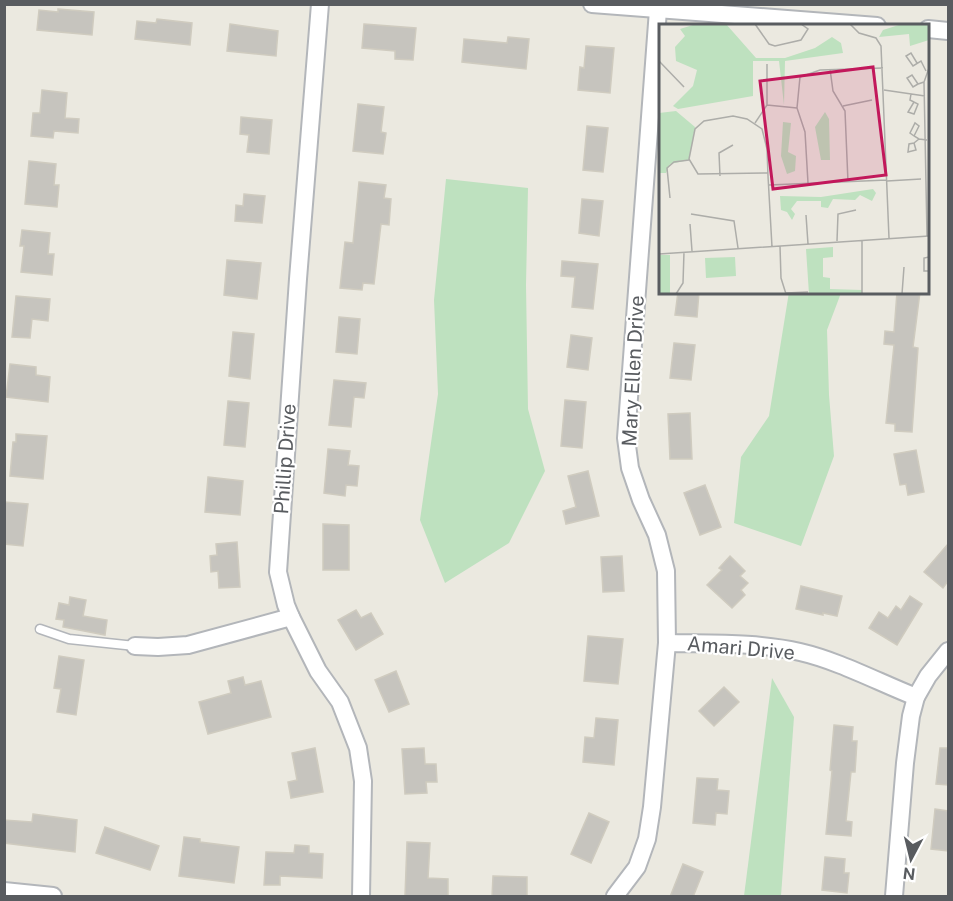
<svg xmlns="http://www.w3.org/2000/svg" width="953" height="901" viewBox="0 0 953 901" font-family="'Public Sans',sans-serif">
  <rect width="100%" height="100%" fill="#ebe9e0"/>
  <g fill="#bee1bf">
    <polygon points="446,179 528,188 526,285 528,409 545,471 509,543 445,583 420,520 438,394 434,300"/>
    <polygon points="789,292 841,293 827,330 829,395 834,456 801,546 734,523 741,457 769,416"/>
    <polygon points="772,678 794,717 781,896 744,896"/>
  </g>
  <g fill="#c6c4be" stroke="#cfcbbf" stroke-width="1.5">
    <polygon points="58,9 94,12 92,35 37,30 39,10 58,12"/>
    <polygon points="157,19 192,23 190,45 135,39 137,21 156,23"/>
    <polygon points="230,24 278,31 276,56 227,51"/>
    <polygon points="364,24 416,28 413,60 395,59 395,51 362,48"/>
    <polygon points="508,37 529,39 526,69 462,62 464,39 507,43"/>
    <polygon points="586,46 614,48 610,93 578,90 580,67 584,68"/>
    <polygon points="42,90 67,93 65,118 79,119 78,133 54,131 53,138 31,136 33,113 40,113"/>
    <polygon points="358,104 384,107 381,132 386,133 383,154 353,151"/>
    <polygon points="241,117 272,120 269,154 247,152 249,135 240,134"/>
    <polygon points="587,126 608,128 603,172 583,170"/>
    <polygon points="29,161 56,164 54,185 59,185 57,207 25,204"/>
    <polygon points="359,182 386,185 384,198 391,199 389,225 381,224 374,284 363,283 362,290 340,288 345,242 353,243"/>
    <polygon points="244,194 265,196 262,223 235,221 236,205 243,206"/>
    <polygon points="582,199 603,201 599,236 579,233"/>
    <polygon points="22,230 50,233 48,254 54,254 52,275 21,272 24,246 20,246"/>
    <polygon points="227,260 261,263 257,299 224,295"/>
    <polygon points="562,261 598,264 593,309 572,307 575,277 561,276"/>
    <polygon points="678,292 699,292 697,317 675,315"/>
    <polygon points="897,292 920,292 913,347 918,348 912,432 895,431 895,424 886,423 894,345 884,344 885,331 894,332"/>
    <polygon points="16,296 50,299 48,321 32,319 30,338 12,337"/>
    <polygon points="339,317 360,319 357,354 336,352"/>
    <polygon points="233,332 254,334 250,379 229,376"/>
    <polygon points="571,335 592,338 588,370 567,367"/>
    <polygon points="674,343 695,345 691,380 670,378"/>
    <polygon points="10,364 36,367 36,375 50,377 48,402 6,397"/>
    <polygon points="334,380 366,383 364,398 354,397 351,427 329,425"/>
    <polygon points="565,400 586,402 582,448 561,446"/>
    <polygon points="228,401 249,403 245,447 224,445"/>
    <polygon points="690,413 692,459 670,459 668,414"/>
    <polygon points="16,434 47,436 43,479 10,476 13,442 16,442"/>
    <polygon points="328,449 350,451 348,465 359,466 357,486 346,485 345,496 324,493"/>
    <polygon points="916,450 924,492 908,495 906,484 900,485 894,454"/>
    <polygon points="588,471 599,516 566,524 563,511 576,507 568,476"/>
    <polygon points="208,477 243,481 240,515 205,512"/>
    <polygon points="705,485 721,527 700,535 684,493"/>
    <polygon points="4,502 28,504 23,546 4,544"/>
    <polygon points="323,524 349,525 349,570 323,570"/>
    <polygon points="237,542 240,587 219,588 218,571 211,572 210,556 217,555 216,544"/>
    <polygon points="948,544 948,581 943,588 924,572"/>
    <polygon points="622,556 624,591 603,592 601,557"/>
    <polygon points="730,556 745,571 740,576 748,583 741,590 745,595 732,608 707,585 722,570 719,568"/>
    <polygon points="801,586 842,596 837,616 823,613 823,615 796,609"/>
    <polygon points="910,596 922,604 897,645 869,628 879,612 888,618 896,606 901,610"/>
    <polygon points="70,597 86,600 83,616 107,620 105,635 63,627 64,620 56,619 59,603 69,605"/>
    <polygon points="356,610 361,618 371,613 383,634 356,650 338,620"/>
    <polygon points="588,636 623,639 618,684 584,681"/>
    <polygon points="59,656 84,660 76,715 57,712 61,689 54,688"/>
    <polygon points="396,671 409,704 389,712 375,680"/>
    <polygon points="243,677 245,685 261,681 271,717 208,734 199,702 231,693 228,681"/>
    <polygon points="724,687 739,702 714,726 699,711"/>
    <polygon points="596,718 618,720 614,765 583,762 585,737 594,738"/>
    <polygon points="834,725 853,727 852,741 857,741 855,772 851,772 846,821 852,822 851,836 826,834 832,771 830,770"/>
    <polygon points="315,748 323,792 291,798 288,782 297,780 292,753"/>
    <polygon points="424,748 425,764 436,764 437,782 426,782 427,793 405,794 402,749"/>
    <polygon points="940,748 948,748 948,785 936,784"/>
    <polygon points="697,778 718,779 717,790 729,791 727,814 716,813 715,825 693,823"/>
    <polygon points="935,809 948,811 948,851 931,849"/>
    <polygon points="589,813 609,822 591,863 571,854"/>
    <polygon points="33,814 77,820 75,852 4,843 4,820 32,822"/>
    <polygon points="105,827 159,846 150,870 96,853"/>
    <polygon points="184,837 200,839 200,842 239,847 234,883 179,876"/>
    <polygon points="407,842 430,843 428,878 448,879 448,897 405,896"/>
    <polygon points="295,845 309,846 309,853 323,854 322,878 280,876 280,885 264,885 266,852 294,853"/>
    <polygon points="825,857 845,859 844,873 849,873 847,893 822,890"/>
    <polygon points="683,864 703,872 693,897 670,897"/>
    <polygon points="493,876 527,877 527,897 492,897"/>
  </g>
  <g fill="none" stroke-linecap="round" stroke-linejoin="round">
    <defs>
      <polyline id="lane" points="40,629 69,639 135,646"/>
      <g id="street">
        <polyline points="320,4 298,279 278,572 286,605 291,617 318,671 340,702 358,748 363,781 361,896"/>
        <polyline points="592,4 877,26"/>
        <polyline points="928,29 948,31"/>
        <path d="M667,643c44,1 90,-1 133,9 39,9 78,30 116,45"/>
        <polyline points="135,646 158,647 188,645 291,617"/>
        <polyline points="4,891 53,896"/>
        <polyline points="615,896 637,867 647,839 652,807 667,643 666,571 657,535 641,500 630,468 626,438 658,10"/>
        <polyline points="894,896 905,763 911,716 916,697 928,676 948,651"/>
      </g>
    </defs>
    <use href="#lane" stroke="#b3b6ba" stroke-width="11"/>
    <use href="#street" stroke="#b3b6ba" stroke-width="20"/>
    <use href="#lane" stroke="#fff" stroke-width="8"/>
    <use href="#street" stroke="#fff" stroke-width="16"/>
  </g>
  <g text-anchor="middle" dominant-baseline="central" stroke-width="4.5" stroke-linejoin="round" paint-order="stroke">
    <g font-size="20" fill="#595c60" stroke="#fff">
      <text transform="translate(633 371) rotate(-87)">Mary Ellen Drive</text>
      <text transform="translate(285 459) rotate(-86)">Phillip Drive</text>
      <text transform="translate(741 648) rotate(5)">Amari Drive</text>
    </g>
  </g>
  <g transform="translate(659 24)">
    <rect width="270" height="270" fill="#ebe9e0"/>
    <path d="M67,0l30,34h29l30,-10 17,-11 9,6 2,10 -58,8 -1,44 -5,-44h-26v35l-75,13 -5,-3 20,-20 4,-16 -21,-9 -1,-14 10,-11 -5,-7 16,-5zM243,0h27v16l-19,6 -1,-12 -30,3 4,-7zM17,87l19,16 -6,33 -19,4 -4,9h-7v-60zM166,88l4,7 1,41h-9l-6,-33zM124,98l8,1 -3,29 8,4 -1,15 -8,3 -6,-18zM214,165l3,4 -4,8 -12,-6 -5,5 -22,-1 -5,9 -7,-1v-6h-24l-6,8 4,5 -3,6 -5,-8 -6,-2 -1,-14 41,1zM174,223v10l-10,1v19l7,1v11l32,1v4h-53l-3,-45zM0,231h11v39h-11zM76,233l1,19 -30,2 -1,-20z" fill="#bee1bf"/>
    <path fill="none" stroke="#adada9" stroke-width="1.5" d="M96,0l14,20 6,2 26,-6 7,-11 -7,-5M191,0l9,9 17,5 5,8 8,192M0,37l25,26M258,39l-6,-10 -5,3 7,10 8,-5 5,10M171,45l3,22 12,20 3,71M259,60l-5,3 -6,-9 5,-3 6,9 6,-2M225,66l41,6M252,70l-1,6 8,4 -4,10 -6,-2 6,-10M108,81l30,3M184,82l29,-6M96,99l12,-18v-41M255,112l5,-10 -4,-3 -5,10 4,3 5,3 8,1M255,119l-5,1 -1,8 8,-2 -2,-7 5,-4M109,149l-70,1 -9,-15 6,-30 9,-8 29,-5 14,3 15,10 5,20 1,27 4,71M61,152l-1,-23 14,-8M228,157l34,-2M149,159l-3,-51 -8,-24 3,-31 20,-7 63,-2M110,161l118,-5M11,174l-3,-30 7,-6 15,-2M32,190l43,7 4,27M147,191l2,29M31,200l2,27M268,212l-3,-154 5,-14M178,217l1,-27 18,-4M121,222l1,32 5,16M0,230l270,-18M270,233l-5,1v13h5M127,269l22,-1M17,270l7,-11 1,-31M203,270v-54M243,270l2,-27"/>
    <path fill="#c2185b" fill-opacity="0.15" stroke="#c2185b" stroke-width="3" d="M214,43l13,108 -113,14 -13,-108z"/>
    <rect width="270" height="270" fill="none" stroke="#595c60" stroke-width="3"/>
  </g>
  <rect width="953" height="901" fill="none" stroke="#595c60" stroke-width="12"/>
  <g transform="translate(911 859) rotate(187)" stroke="#ffffff" stroke-width="4.5" paint-order="stroke">
  <path d="M0-4.5L10 22L0 15L-10 22Z" fill="#595c60"/>
  <text y="-9" font-size="16" font-weight="bold" text-anchor="middle" fill="#595c60">N</text>
  </g>
</svg>
